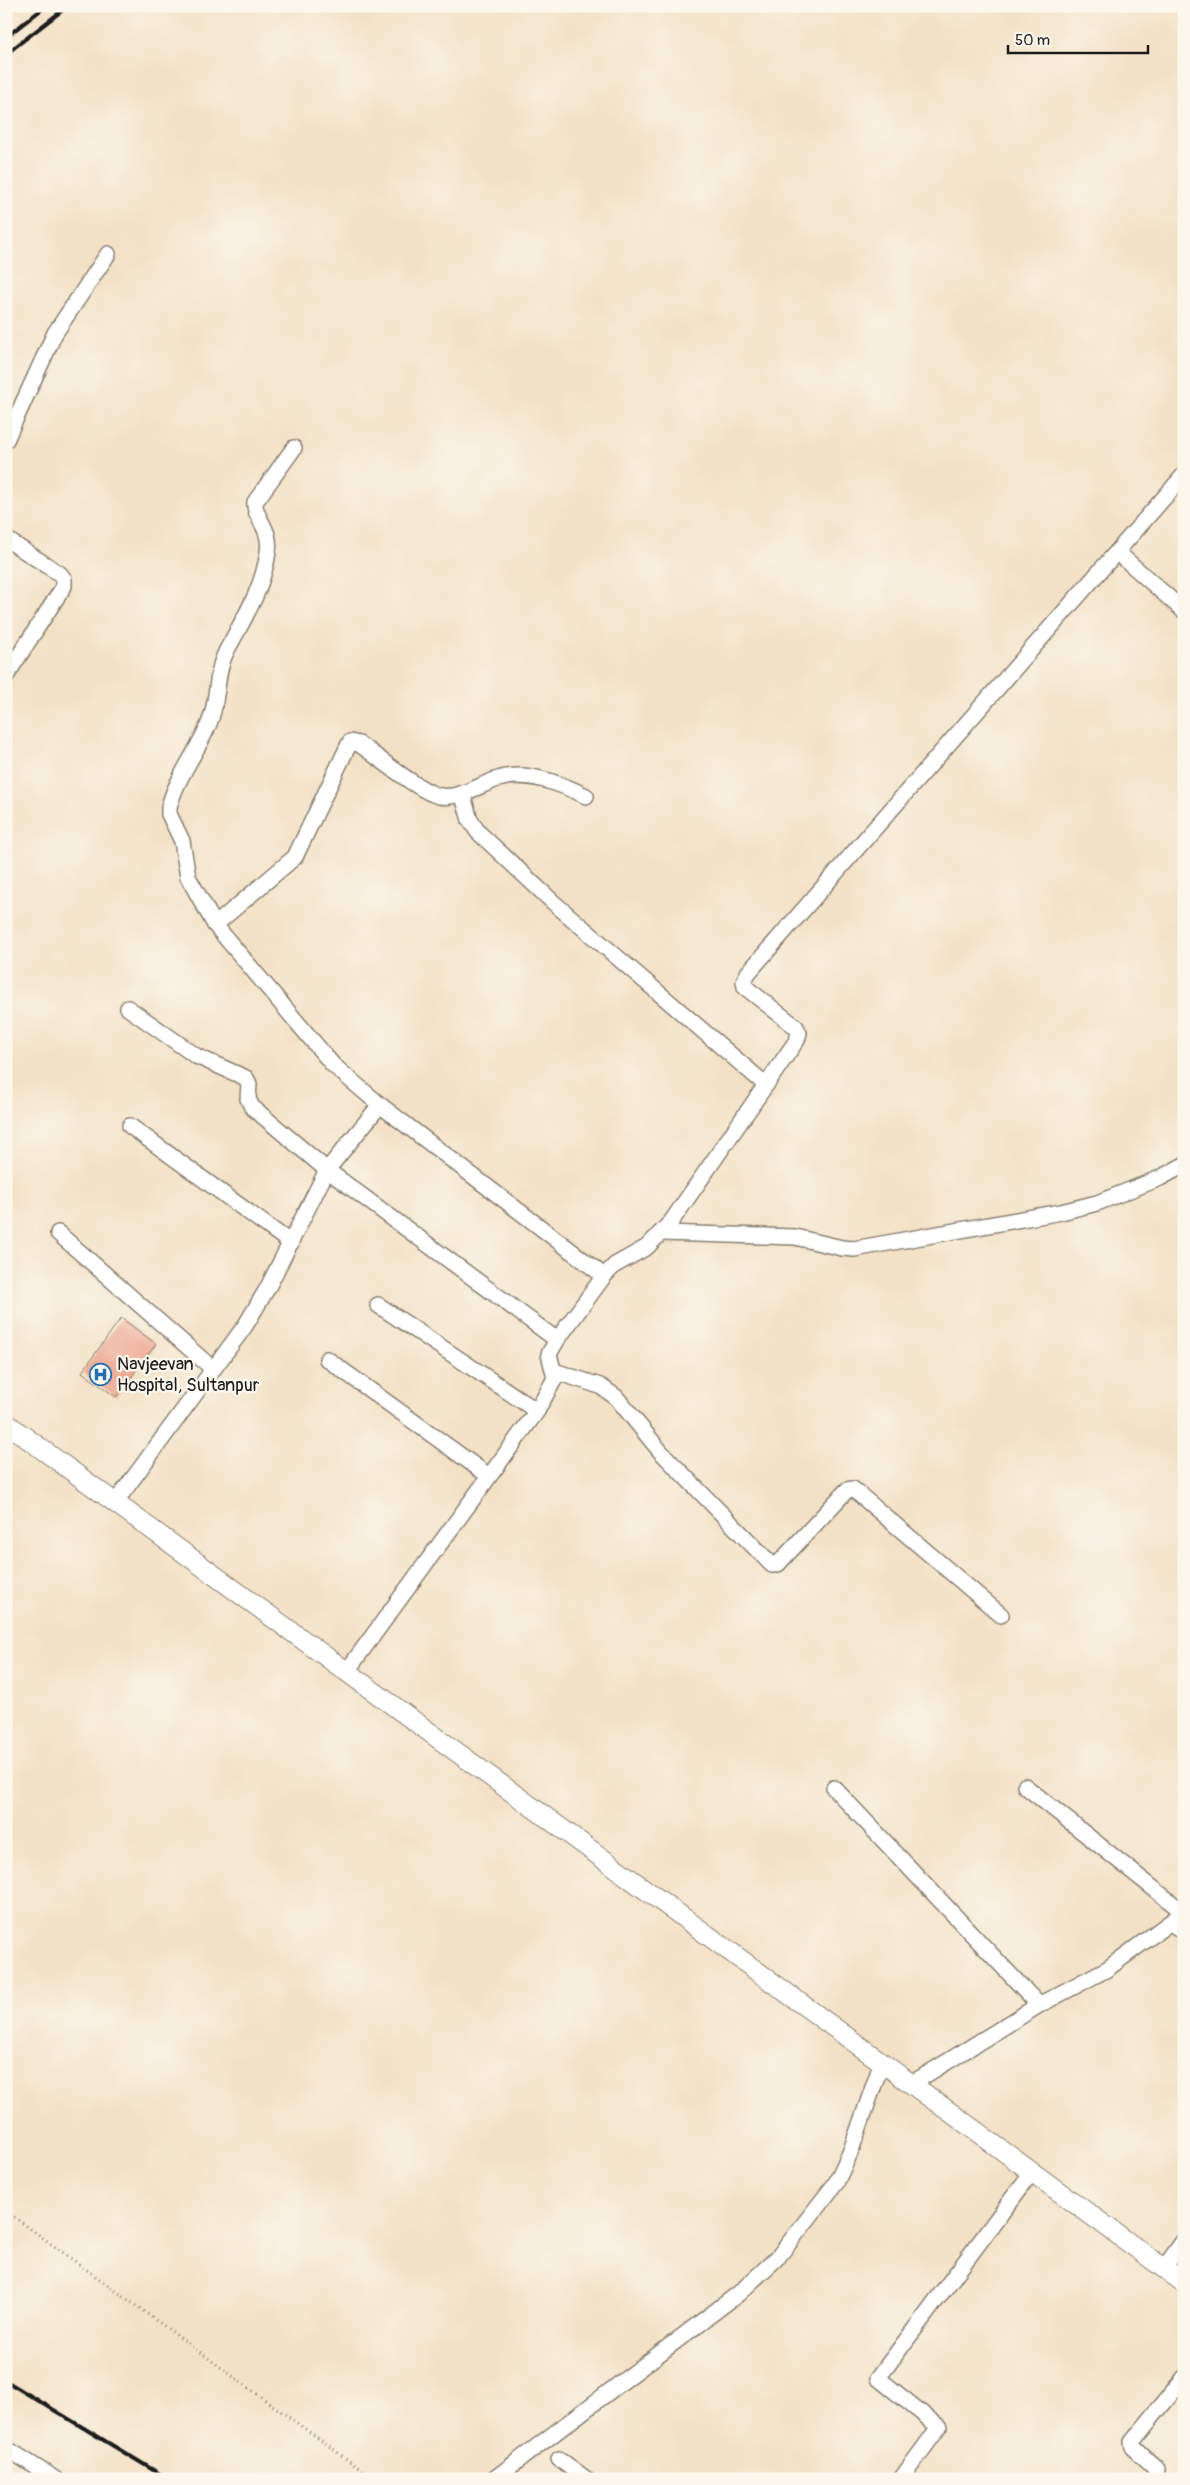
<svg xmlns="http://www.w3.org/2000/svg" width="1190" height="2485" viewBox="0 0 1190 2485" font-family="Pangolin,sans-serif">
  <rect width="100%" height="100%" fill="#fbf7ec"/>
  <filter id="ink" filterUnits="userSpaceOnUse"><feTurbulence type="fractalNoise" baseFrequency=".02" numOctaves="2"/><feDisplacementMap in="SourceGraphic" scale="10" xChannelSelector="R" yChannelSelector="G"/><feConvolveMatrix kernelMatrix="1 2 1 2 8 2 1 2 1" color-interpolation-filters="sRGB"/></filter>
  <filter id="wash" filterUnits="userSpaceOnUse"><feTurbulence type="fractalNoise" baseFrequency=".0096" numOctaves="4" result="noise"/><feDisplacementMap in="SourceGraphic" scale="20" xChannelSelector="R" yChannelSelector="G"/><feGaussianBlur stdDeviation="1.12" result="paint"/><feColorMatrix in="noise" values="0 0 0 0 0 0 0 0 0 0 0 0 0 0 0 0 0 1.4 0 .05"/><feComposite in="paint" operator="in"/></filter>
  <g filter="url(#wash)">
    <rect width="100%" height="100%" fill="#f3e1c6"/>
    <g id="blocks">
      <polygon fill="#eca68f" points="121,1318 156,1344 116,1397 82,1372"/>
    </g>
  </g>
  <g filter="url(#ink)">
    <use href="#blocks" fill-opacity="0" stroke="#887e71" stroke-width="1"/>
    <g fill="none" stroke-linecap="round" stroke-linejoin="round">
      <defs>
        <g id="minor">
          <polyline points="6,440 55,333 108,254"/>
          <path d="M294,448l-39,54c-2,15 17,26 13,50 -5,37 -24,66 -41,98 -12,22 -8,48 -17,71 -11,29 -33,55 -41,86v7l13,27 6,36 27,48 118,140 47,40 224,171"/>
          <polyline points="6,539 60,574 64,579 64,586 6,676"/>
          <polyline points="1117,552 1184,611"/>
          <polyline points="462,793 470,820 478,832 554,903 766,1085"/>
          <path d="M215,925l80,-68 55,-115 9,2c18,12 62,49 81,52 20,3 39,-11 58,-17 27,-9 64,5 88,17"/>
          <polyline points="128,1008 196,1056 246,1078 249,1084 248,1099 252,1107 327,1170 557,1340"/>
          <polyline points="130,1126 291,1243"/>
          <polyline points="58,1233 213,1369"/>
          <polyline points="662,1233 795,1237 842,1248 854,1249 1061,1212 1097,1203 1160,1178 1184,1165"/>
          <polyline points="378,1305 537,1411"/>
          <polyline points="327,1359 489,1476"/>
          <polyline points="554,1371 600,1386 616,1397 660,1451 772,1565 778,1564 847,1490 853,1489 1001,1615"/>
          <polyline points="115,1503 245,1326 267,1289 327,1170 380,1105"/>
          <polyline points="347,1671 537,1411 555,1378 549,1354 557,1340 604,1276 615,1265 647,1247 671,1222 797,1040 799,1033 796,1027 745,987 744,981 748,973 1184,475"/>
          <polyline points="1025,1786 1183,1912"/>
          <polyline points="834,1788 1039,2005"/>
          <polyline points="1171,1923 1184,1932"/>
          <polyline points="911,2084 1039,2005 1107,1969 1184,1912"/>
          <polyline points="1164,2268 1184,2240"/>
          <polyline points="6,2448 55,2479"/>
          <polyline points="559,2459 586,2479"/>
          <polyline points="494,2479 738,2294 778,2257 836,2183 850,2153 882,2062"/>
          <polyline points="901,2479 939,2427 878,2378 1032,2172"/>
          <polyline points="1154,2479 1157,2469 1133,2447 1132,2442 1184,2378"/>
        </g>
        <polyline id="tertiary" points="6,1423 1184,2283"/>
      </defs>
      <use href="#minor" stroke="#887e71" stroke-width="18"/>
      <use href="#tertiary" stroke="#887e71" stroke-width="21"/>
      <polyline stroke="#887e71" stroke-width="3" stroke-dasharray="1 4" stroke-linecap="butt" points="6,2211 374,2479"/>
      <use href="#minor" stroke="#fff" stroke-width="15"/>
      <use href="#tertiary" stroke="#fff" stroke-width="19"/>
      <g stroke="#1c1c1c" stroke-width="4">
        <polyline points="6,37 46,6"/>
        <polyline points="6,54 68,6"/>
        <polyline points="6,2381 168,2479"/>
      </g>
    </g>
  </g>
  <defs>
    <symbol id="hospital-ring" viewBox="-11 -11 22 22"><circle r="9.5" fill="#fbf7ec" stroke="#1f6fb2" stroke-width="1.5"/><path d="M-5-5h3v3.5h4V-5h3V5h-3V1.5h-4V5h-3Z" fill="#1f6fb2"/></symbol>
  </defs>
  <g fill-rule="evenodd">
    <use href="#hospital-ring" x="88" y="1362" width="25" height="25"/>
  </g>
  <g text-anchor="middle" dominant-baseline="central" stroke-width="4.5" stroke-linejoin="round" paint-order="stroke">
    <g font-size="18" fill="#1c1c1c" stroke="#fbf7ec" text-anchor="start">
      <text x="117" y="1364">Navjeevan<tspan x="117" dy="21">Hospital, Sultanpur</tspan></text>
    </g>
  </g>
  <rect width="1190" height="2485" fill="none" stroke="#fbf7ec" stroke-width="25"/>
  <path d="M1008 45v8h140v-8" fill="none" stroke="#1c1c1c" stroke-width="2.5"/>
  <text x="1015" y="45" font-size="15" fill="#1c1c1c" stroke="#fbf7ec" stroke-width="4" paint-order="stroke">50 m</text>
</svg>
